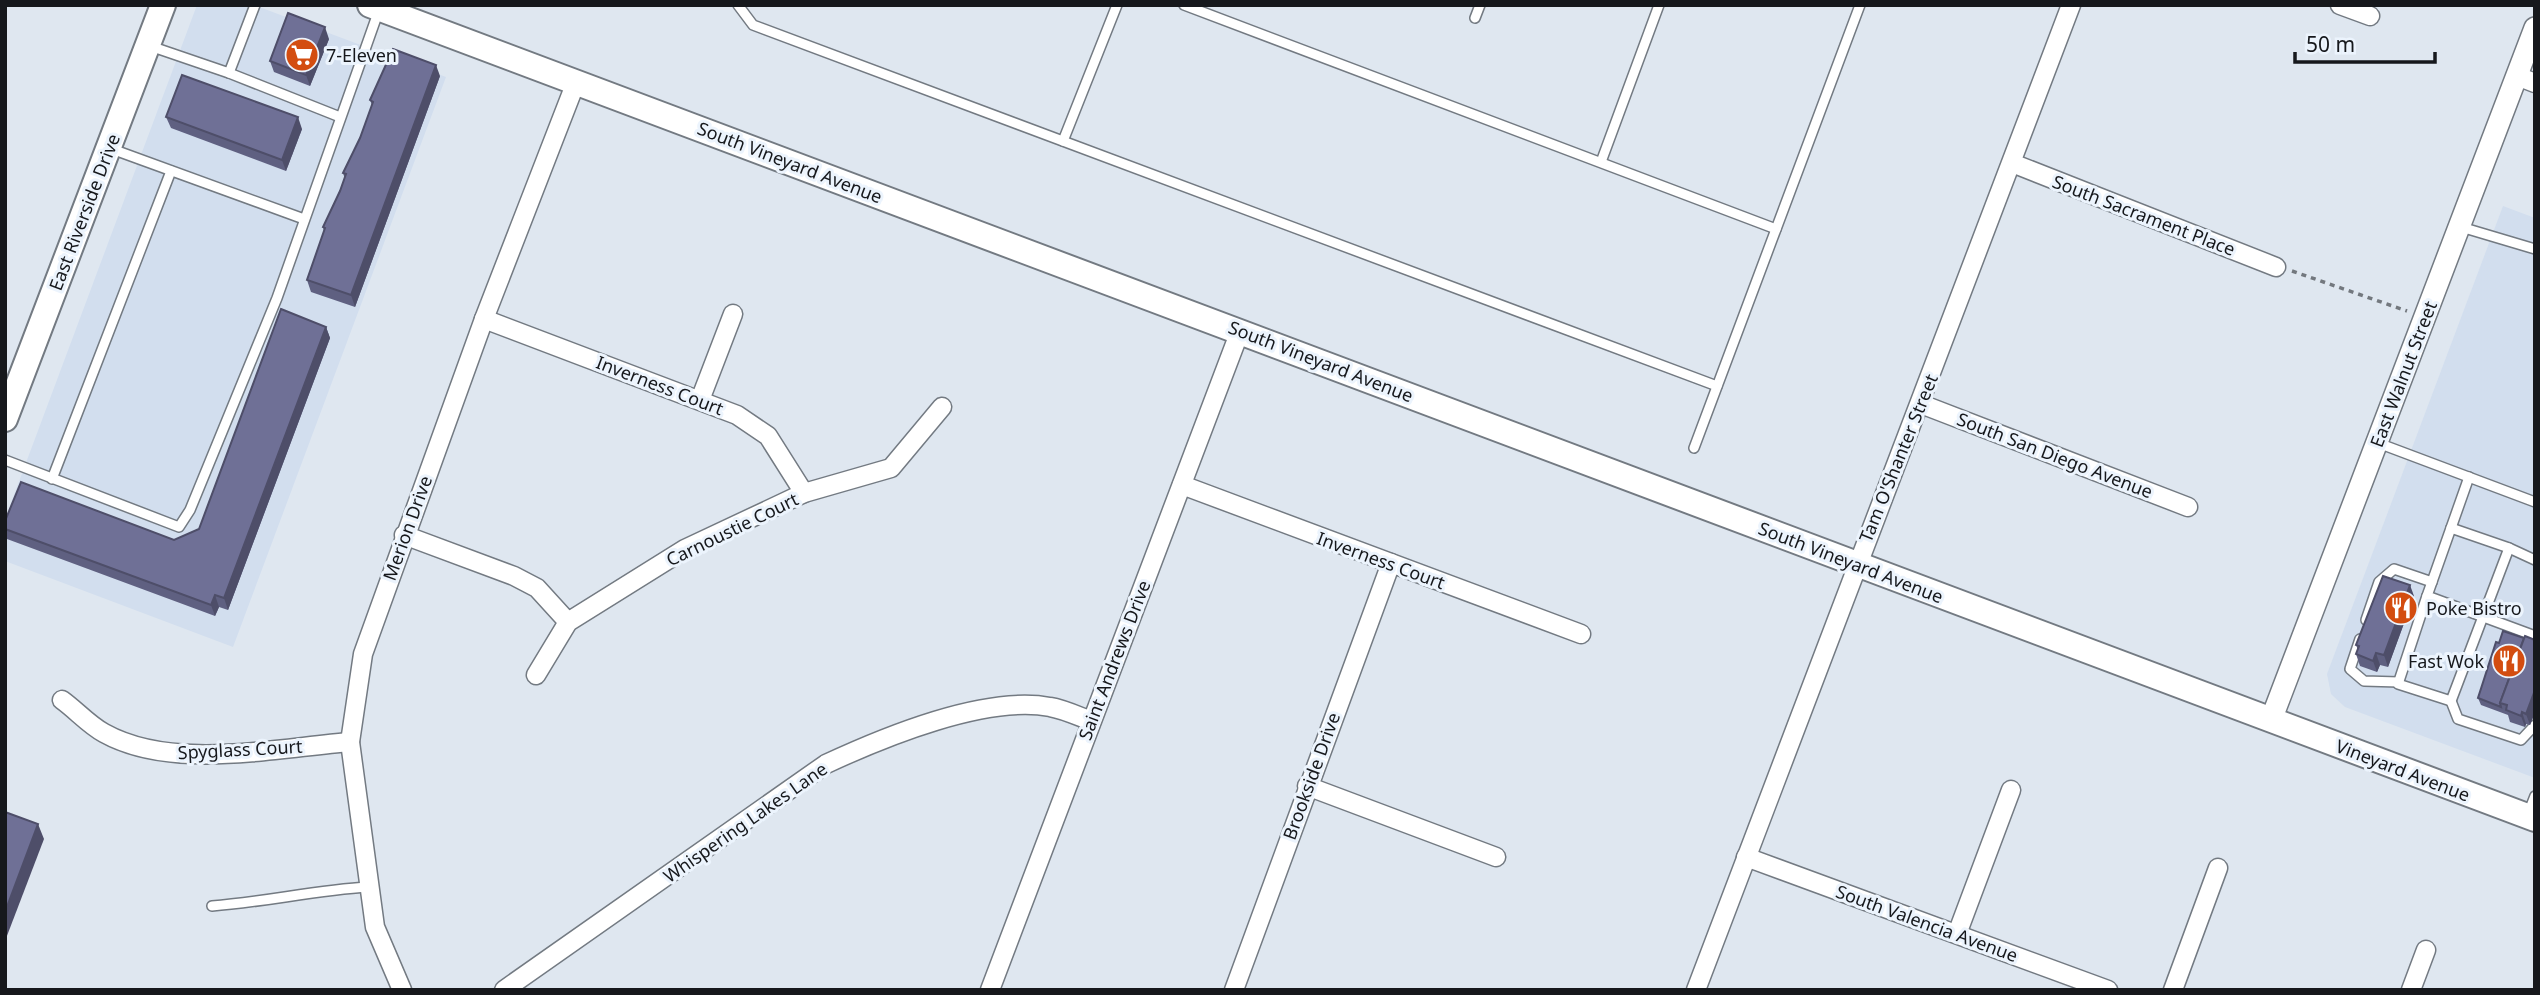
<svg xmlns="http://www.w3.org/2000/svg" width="2540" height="995" viewBox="0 0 2540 995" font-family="'Noto Sans',sans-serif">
  <rect width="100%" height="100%" fill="#dfe7f0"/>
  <g fill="#d2deee">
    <polygon points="197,5 254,5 446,77 233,647 5,561 5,519"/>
    <polygon points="2503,206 2535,218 2535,778 2345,707 2331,694 2327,674"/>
  </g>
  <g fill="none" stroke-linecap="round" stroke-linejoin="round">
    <defs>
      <g id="service">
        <polyline points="738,5 753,25 1717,386"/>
        <polyline points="1184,5 1776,229"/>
        <polyline points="1475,18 1480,5"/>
        <polyline points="150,46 229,73 255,5"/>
        <polyline points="229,73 340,117"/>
        <polyline points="1063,141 1117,5"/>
        <polyline points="109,148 304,219"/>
        <polyline points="1601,162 1659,5"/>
        <polyline points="2461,227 2535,249"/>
        <polyline points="2378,443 2535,502"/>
        <polyline points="1694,448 1860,5"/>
        <polyline points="5,460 179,527 190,510 277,298 379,10"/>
        <polyline points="2469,477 2427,596 2535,636"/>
        <polyline points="52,479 171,171"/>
        <polyline points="2509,548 2535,560"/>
        <polyline points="2427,596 2398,684 2451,701 2509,548 2451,528"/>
        <polyline points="2366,620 2379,582 2394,569 2432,582"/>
        <polyline points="2360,639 2350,669 2364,681 2399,682"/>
        <polyline points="2451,701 2458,719 2521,740 2535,725"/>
        <polyline points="2528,814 2535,796"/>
        <path d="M212,906c53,-4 104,-16 156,-19"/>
      </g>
      <g id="minor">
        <polyline points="2340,5 2370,16"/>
        <polyline points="2517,76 2535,83"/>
        <polyline points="2012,163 2276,267"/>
        <polyline points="484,319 737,415 768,436 804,493"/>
        <polyline points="700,400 733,314"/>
        <polyline points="1921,404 2188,507"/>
        <polyline points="1182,485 1581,634"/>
        <polyline points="404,535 514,576 537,588 568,622"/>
        <polyline points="536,675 568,622 685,549 804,493 891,468 942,407"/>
        <path d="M62,700c14,10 27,25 42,33 68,38 171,15 246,9"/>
        <polyline points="1307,786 1496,857"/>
        <polyline points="1746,857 2108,990"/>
        <polyline points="1957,934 2011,790"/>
        <polyline points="402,990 375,927 350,742 363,654 484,319 576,82"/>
        <path d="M504,990l322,-226c58,-27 160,-69 224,-57 13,2 28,9 41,14"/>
        <polyline points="990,990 1240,331"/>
        <polyline points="1234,990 1391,563"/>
        <polyline points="1696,990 2071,5"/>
        <polyline points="2173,990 2218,868"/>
        <polyline points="2411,990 2426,950"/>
      </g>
      <polyline id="tertiary" points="2271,720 2535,28"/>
      <g id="secondary">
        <polyline points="370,5 2535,819"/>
        <polyline points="5,419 163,5"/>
      </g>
    </defs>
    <use href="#service" stroke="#737a82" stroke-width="12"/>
    <use href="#minor" stroke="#737a82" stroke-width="21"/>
    <use href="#tertiary" stroke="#737a82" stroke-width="24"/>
    <use href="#secondary" stroke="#737a82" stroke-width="28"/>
    <polyline stroke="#73787e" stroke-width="3.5" stroke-dasharray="5 5" stroke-linecap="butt" points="2292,271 2407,311"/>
    <use href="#service" stroke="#fff" stroke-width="9"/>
    <use href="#minor" stroke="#fff" stroke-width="18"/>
    <use href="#tertiary" stroke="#fff" stroke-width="21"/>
    <use href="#secondary" stroke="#fff" stroke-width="24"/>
  </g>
  <g fill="#5f6081">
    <polygon points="329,39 310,86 274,72 270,61"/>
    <polygon points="440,76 355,307 311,292 307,280 324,231 323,227 345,179 343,173 360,138 372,105 370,100"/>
    <polygon points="166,117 302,129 286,171 171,128"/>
    <polygon points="326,327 330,338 228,610 219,607 215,616 7,539 5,535 5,521 174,540 199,529"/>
    <polygon points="2414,596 2388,667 2380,665 2377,672 2360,666 2356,654 2358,650 2356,645"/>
    <polygon points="2524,638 2535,640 2535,712 2530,725 2526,724 2525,727 2510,722 2508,715 2481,705 2478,698 2499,643"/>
  </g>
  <g fill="#4e4e69">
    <polygon points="325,27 329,39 310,86 306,75"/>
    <polygon points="436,65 440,76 355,307 351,295"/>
    <polygon points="298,117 302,129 286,171 282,160"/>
    <polygon points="326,327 330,338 228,610 224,598"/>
    <polygon points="2410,585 2414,596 2388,667 2384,655"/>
    <polygon points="215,595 219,607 215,616 211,605"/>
    <polygon points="2376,653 2380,665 2377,672 2373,661"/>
    <polygon points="2535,690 2535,712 2530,725 2526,714"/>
    <polygon points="2522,712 2526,724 2525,727 2521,716"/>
    <polygon points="38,824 44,839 5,941 5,912"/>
  </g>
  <g fill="#6f7096" stroke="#4e4e69" stroke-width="2">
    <polygon points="288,13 325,27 306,75 270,61"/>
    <polygon points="393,49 436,65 351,295 307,280 325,228 323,227 340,191 346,174 343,173 360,138 373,102 370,100"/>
    <polygon points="182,75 298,117 282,160 166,117"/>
    <polygon points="281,309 326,327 224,598 215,595 211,605 5,529 5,521 21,482 174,540 199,529"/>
    <polygon points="2383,576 2410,585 2384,655 2376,653 2373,661 2356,654 2359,646 2356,645"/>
    <polygon points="2503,631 2524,638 2500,703 2501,707 2478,698 2496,642 2499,643"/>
    <polygon points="2525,636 2535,640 2535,690 2526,714 2522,712 2521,716 2506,710 2507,705 2500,703"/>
    <polygon points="5,812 38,824 5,912"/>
  </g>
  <defs>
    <symbol id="supermarket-disc" viewBox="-11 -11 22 22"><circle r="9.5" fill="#d34d10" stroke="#ecf4fd"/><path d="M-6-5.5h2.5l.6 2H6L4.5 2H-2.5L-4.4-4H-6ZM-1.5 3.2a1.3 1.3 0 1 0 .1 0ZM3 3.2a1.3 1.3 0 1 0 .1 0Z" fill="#fff"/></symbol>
    <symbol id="restaurant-disc" viewBox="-11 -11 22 22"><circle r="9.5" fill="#d34d10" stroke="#ecf4fd"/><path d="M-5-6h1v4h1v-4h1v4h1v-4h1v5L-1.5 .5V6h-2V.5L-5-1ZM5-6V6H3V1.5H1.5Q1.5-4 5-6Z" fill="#fff"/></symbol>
  </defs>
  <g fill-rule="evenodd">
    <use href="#supermarket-disc" x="283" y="36" width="38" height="38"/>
    <use href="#restaurant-disc" x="2382" y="589" width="38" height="38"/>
    <use href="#restaurant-disc" x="2490" y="642" width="38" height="38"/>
  </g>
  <g text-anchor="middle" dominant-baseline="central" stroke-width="6" stroke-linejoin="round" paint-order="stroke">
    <g font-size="18" fill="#16181c" stroke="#ecf4fd" text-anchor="start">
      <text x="326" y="55">7-Eleven</text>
      <text x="2426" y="608">Poke Bistro</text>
      <text x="2484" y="661" text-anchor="end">Fast Wok</text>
    </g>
    <g font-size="18" fill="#16181c" stroke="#ecf4fd">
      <text transform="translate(790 162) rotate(21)">South Vineyard Avenue</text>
      <text transform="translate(84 212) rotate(-69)">East Riverside Drive</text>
      <text transform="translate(2144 215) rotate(21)">South Sacrament Place</text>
      <text transform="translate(1321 361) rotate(21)">South Vineyard Avenue</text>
      <text transform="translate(2403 374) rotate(-69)">East Walnut Street</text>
      <text transform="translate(660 385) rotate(21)">Inverness Court</text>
      <text transform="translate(2055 455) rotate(21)">South San Diego Avenue</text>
      <text transform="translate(1898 458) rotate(-68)">Tam O'Shanter Street</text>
      <text transform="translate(407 528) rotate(-70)">Merion Drive</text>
      <text transform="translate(732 529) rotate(-26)">Carnoustie Court</text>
      <text transform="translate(1381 560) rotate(20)">Inverness Court</text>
      <text transform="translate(1851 562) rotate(21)">South Vineyard Avenue</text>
      <text transform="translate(1114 660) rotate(-69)">Saint Andrews Drive</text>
      <text transform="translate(240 749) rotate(-3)">Spyglass Court</text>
      <text transform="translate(2403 770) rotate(21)">Vineyard Avenue</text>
      <text transform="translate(1311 776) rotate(-70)">Brookside Drive</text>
      <text transform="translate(745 822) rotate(-35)">Whispering Lakes Lane</text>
      <text transform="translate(1927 923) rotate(20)">South Valencia Avenue</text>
    </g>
  </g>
  <rect width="2540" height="995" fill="none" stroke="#16181c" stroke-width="14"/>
  <path d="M2295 52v10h140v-10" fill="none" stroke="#16181c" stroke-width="3.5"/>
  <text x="2306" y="52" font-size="21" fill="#16181c" stroke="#ecf4fd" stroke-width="5" paint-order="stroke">50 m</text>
</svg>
